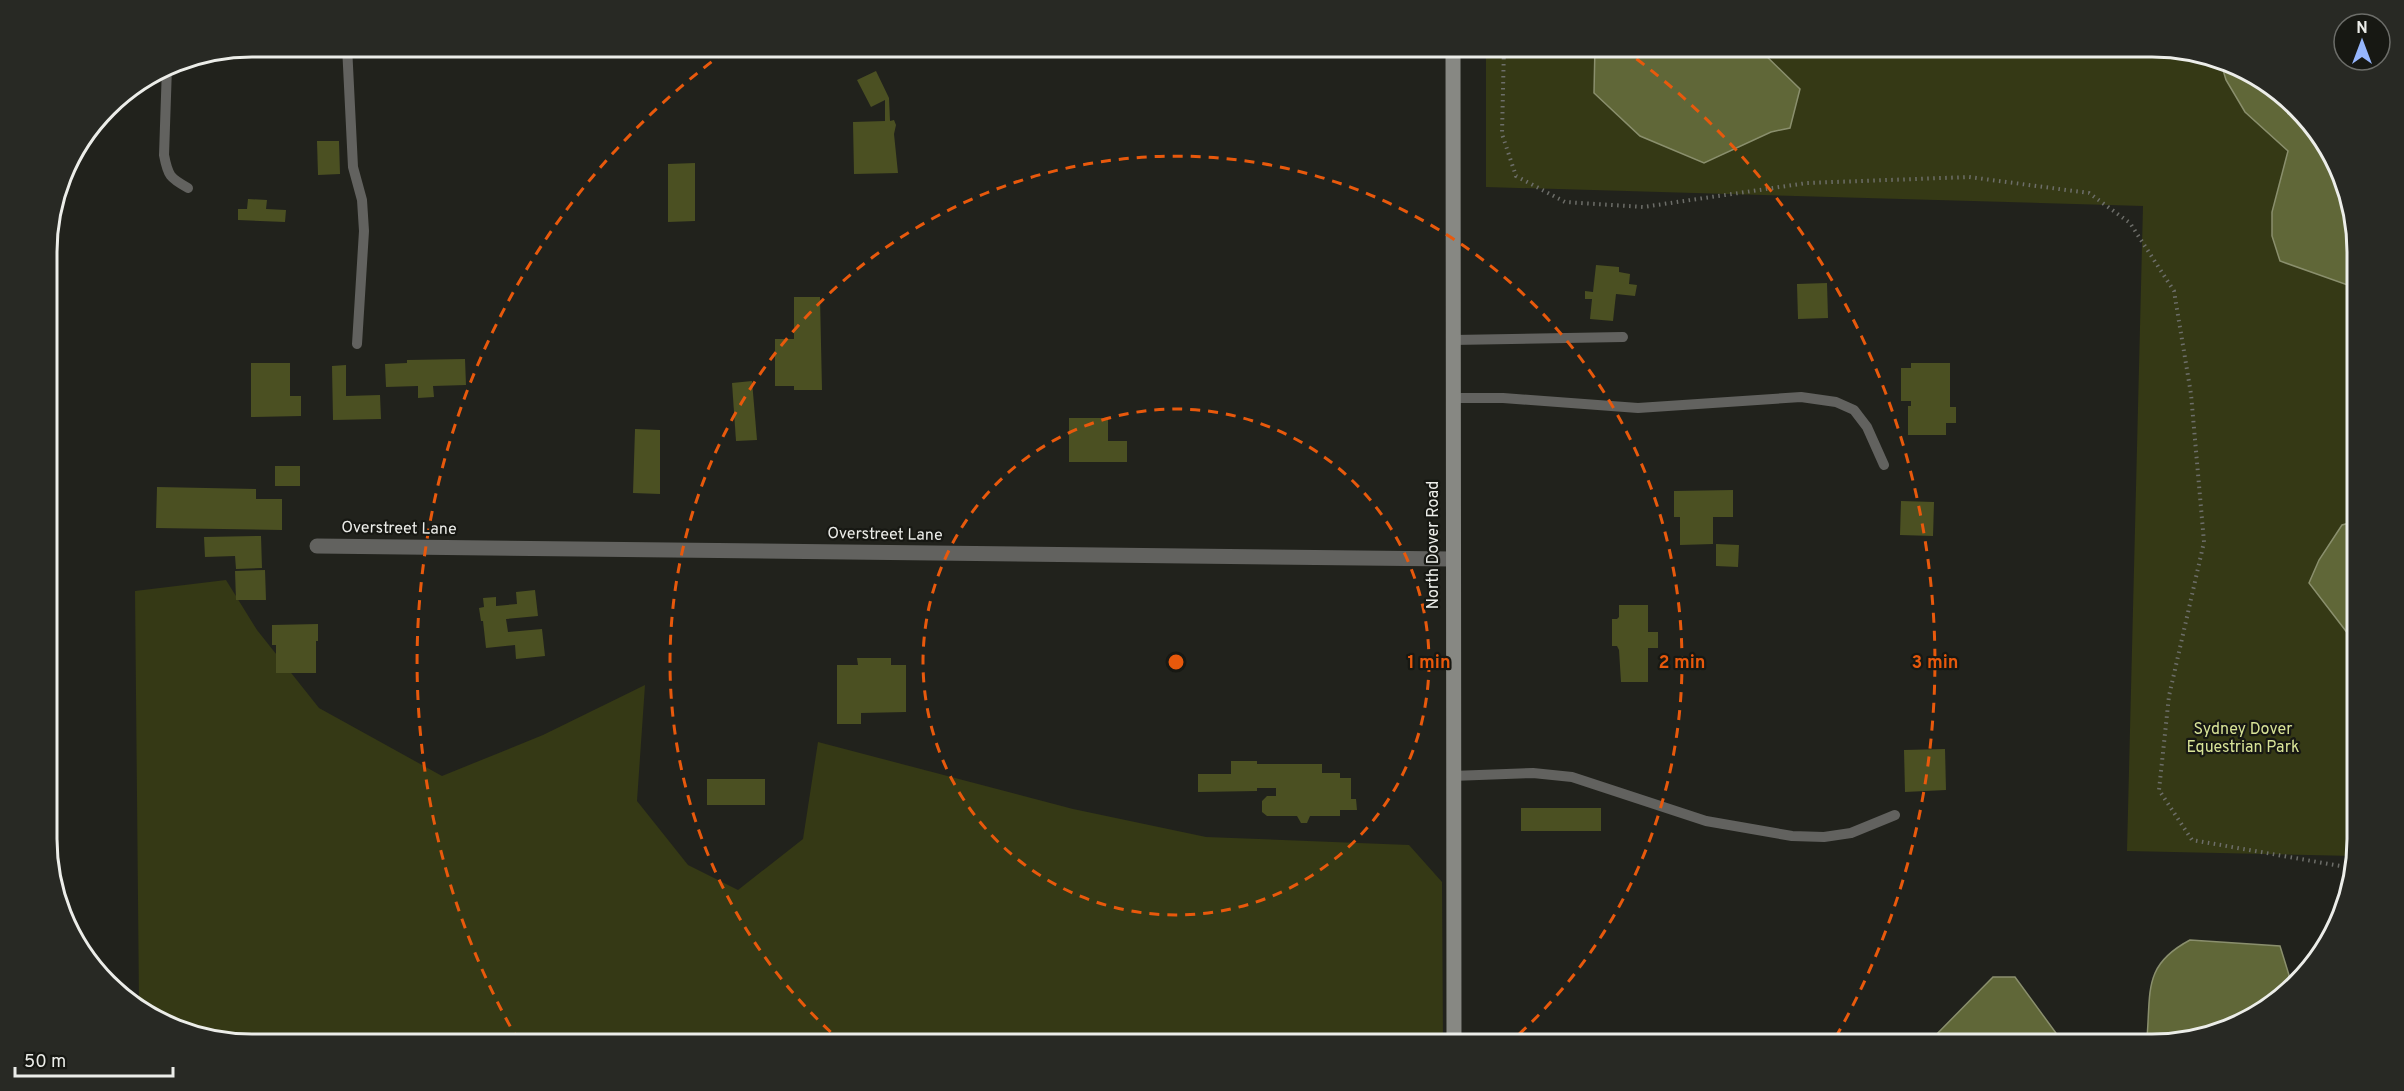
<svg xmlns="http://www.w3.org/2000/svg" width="2404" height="1091" viewBox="0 0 2404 1091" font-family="Overpass,sans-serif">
  <rect width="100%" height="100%" fill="#21221c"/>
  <g fill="#353915">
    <polygon points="2152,46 2231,62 2315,127 2356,226 2357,839 2354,856 2127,851 2143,206 1486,187 1486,47"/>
    <polygon points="226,580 257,630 319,708 442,776 543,735 645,685 637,801 688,865 738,890 803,839 818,742 1073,809 1206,837 1409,845 1442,882 1443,1044 252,1044 173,1029 139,1002 135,591"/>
  </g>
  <g fill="#606738" stroke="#8a8f6d" stroke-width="1.5">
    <polygon points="1595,46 1757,47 1800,89 1790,128 1771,132 1704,163 1640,136 1594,93"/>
    <polygon points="2220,60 2231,62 2315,127 2356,226 2356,288 2280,261 2272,236 2272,212 2288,151 2245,112 2226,80"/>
    <polygon points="2357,521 2357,634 2352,639 2309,583 2319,560 2342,525"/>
    <path d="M2190,940l90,6 9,29 -1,15 -22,20 -101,34h-21l3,-6c4,-48 -4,-73 43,-98z"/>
    <polygon points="1993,977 2015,977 2064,1044 1927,1044"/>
  </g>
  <g fill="#4b5022">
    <polygon points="876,71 889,98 890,121 894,120 896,125 894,134 898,173 854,174 853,122 885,121 885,100 871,107 857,80"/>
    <polygon points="317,141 339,141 340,174 318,175"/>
    <polygon points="695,163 695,221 668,222 668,164"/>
    <polygon points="248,199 267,200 266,209 286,210 285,222 238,220 238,209 247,209"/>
    <polygon points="1596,265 1619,267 1619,272 1630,274 1629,284 1637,285 1635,296 1616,294 1613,321 1590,319 1592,299 1585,299 1585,291 1593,292"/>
    <polygon points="1827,283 1828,318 1798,319 1797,284"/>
    <polygon points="794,297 820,297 822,390 794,390 794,386 775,386 775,339 794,339"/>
    <polygon points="465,359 466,385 433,386 434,397 418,398 418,386 386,387 385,364 407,363 407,360"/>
    <polygon points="251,363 290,363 290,396 301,396 301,416 251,417"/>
    <polygon points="1911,363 1950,363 1950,407 1956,407 1956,423 1946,423 1946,435 1908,435 1908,406 1911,406 1911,401 1901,401 1901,368 1911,368"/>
    <polygon points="346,365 346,396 380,395 381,419 333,420 332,366"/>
    <polygon points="752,381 757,440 736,441 732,383"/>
    <polygon points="1069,418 1108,418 1108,441 1127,441 1127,462 1069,462"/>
    <polygon points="635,429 660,430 660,494 633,493"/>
    <rect x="275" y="466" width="25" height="20"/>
    <polygon points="157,487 256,489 256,499 282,499 282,530 156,528"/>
    <polygon points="1733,490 1733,517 1713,517 1713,544 1680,545 1680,517 1674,517 1674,491"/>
    <polygon points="1901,501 1934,502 1933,536 1900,535"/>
    <polygon points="261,536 262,568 236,569 235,556 205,557 204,537"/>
    <polygon points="1716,544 1739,545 1738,567 1716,566"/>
    <polygon points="265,570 266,600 236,600 235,571"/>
    <polygon points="535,590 538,616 506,619 508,632 542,629 545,656 516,659 515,645 486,648 483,621 481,621 479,608 484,607 483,598 496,597 496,606 517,604 516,592"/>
    <polygon points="1619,605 1648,605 1648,632 1658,632 1658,648 1648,648 1648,682 1621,682 1619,650 1617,646 1612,646 1612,619 1617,619 1619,617"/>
    <polygon points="318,624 318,641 316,641 316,673 276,673 276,645 272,645 272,625"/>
    <polygon points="857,658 891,658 891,665 906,665 906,712 861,713 861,724 837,724 837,665 858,665"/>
    <polygon points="1945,749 1946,790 1905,792 1904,750"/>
    <polygon points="1231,761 1257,761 1257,764 1322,764 1322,773 1340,773 1340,778 1351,778 1351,799 1356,799 1357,810 1340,810 1340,816 1310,816 1307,823 1301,823 1297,816 1267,816 1262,812 1262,801 1267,796 1276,796 1276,788 1257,788 1257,791 1198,792 1198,774 1231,774"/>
    <rect x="707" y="779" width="58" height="26"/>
    <rect x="1521" y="808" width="80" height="23"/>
  </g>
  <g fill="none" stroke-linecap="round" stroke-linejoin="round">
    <polyline stroke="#6d6e69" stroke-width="4" stroke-dasharray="1.5 4.5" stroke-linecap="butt" points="1504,46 1502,134 1516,176 1565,202 1643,207 1807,183 1969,177 2089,193 2130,223 2174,291 2191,394 2204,542 2169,696 2159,790 2192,840 2352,868"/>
    <g stroke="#62625f" stroke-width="10">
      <polyline points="347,46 353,167 362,200 364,231 357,344"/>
      <path d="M167,67l-3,88c4,21 6,23 24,33"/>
      <polyline points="1453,340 1623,337"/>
      <polyline points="1453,398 1503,398 1638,408 1801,397 1836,402 1854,410 1867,427 1884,465"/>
      <polyline points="1452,776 1533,773 1572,777 1706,821 1792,836 1824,837 1851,833 1895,815"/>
    </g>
    <polyline stroke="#62625f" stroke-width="15" points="317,546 1452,559"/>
    <polyline stroke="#878883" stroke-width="15" points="1453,46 1454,1044"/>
  </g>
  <g fill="none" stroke="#e8590c" stroke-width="3" stroke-dasharray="10 8">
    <circle cx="1176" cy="662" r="253"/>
    <path d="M844 1044A506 506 0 1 1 1508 1044"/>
    <path d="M519 1042A759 759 0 0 1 730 48M1622 48A759 759 0 0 1 1833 1042"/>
  </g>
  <g text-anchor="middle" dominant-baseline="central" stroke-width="4.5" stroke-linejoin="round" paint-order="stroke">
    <g font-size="16" fill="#ecede9" stroke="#171813">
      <text transform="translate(399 529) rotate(1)">Overstreet Lane</text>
      <text transform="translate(885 535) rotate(1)">Overstreet Lane</text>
      <text transform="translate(1434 545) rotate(-90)">North Dover Road</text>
    </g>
    <g font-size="16" fill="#d8e397" stroke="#171813">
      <text x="2243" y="730">Sydney Dover<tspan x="2243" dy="18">Equestrian Park</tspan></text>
    </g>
  </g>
  <path d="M0 0H2404V1091H0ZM252 57H2152A195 195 0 0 1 2347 252V839A195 195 0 0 1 2152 1034H252A195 195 0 0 1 57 839V252A195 195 0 0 1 252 57Z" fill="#282924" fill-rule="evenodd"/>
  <path fill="none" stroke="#ecede9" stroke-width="3" d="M252 57H2152A195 195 0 0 1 2347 252V839A195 195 0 0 1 2152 1034H252A195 195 0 0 1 57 839V252A195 195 0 0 1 252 57Z"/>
  <circle cx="1176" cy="662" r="9" fill="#e8590c" stroke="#171813" stroke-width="3"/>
  <g font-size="18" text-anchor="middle" font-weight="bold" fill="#e8590c" stroke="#171813" stroke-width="4.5" stroke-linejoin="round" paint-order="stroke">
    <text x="1429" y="668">1 min</text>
    <text x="1682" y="668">2 min</text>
    <text x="1935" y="668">3 min</text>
  </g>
  <g transform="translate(2362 42)"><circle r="28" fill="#171813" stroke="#6c6d69" stroke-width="1.5"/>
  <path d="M0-4.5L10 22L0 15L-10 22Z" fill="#96b6fd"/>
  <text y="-9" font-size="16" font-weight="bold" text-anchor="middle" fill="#ecede9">N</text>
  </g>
  <path d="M15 1067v9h158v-9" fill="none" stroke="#ecede9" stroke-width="3"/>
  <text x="24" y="1067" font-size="18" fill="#ecede9" stroke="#171813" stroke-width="4.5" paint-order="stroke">50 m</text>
</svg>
